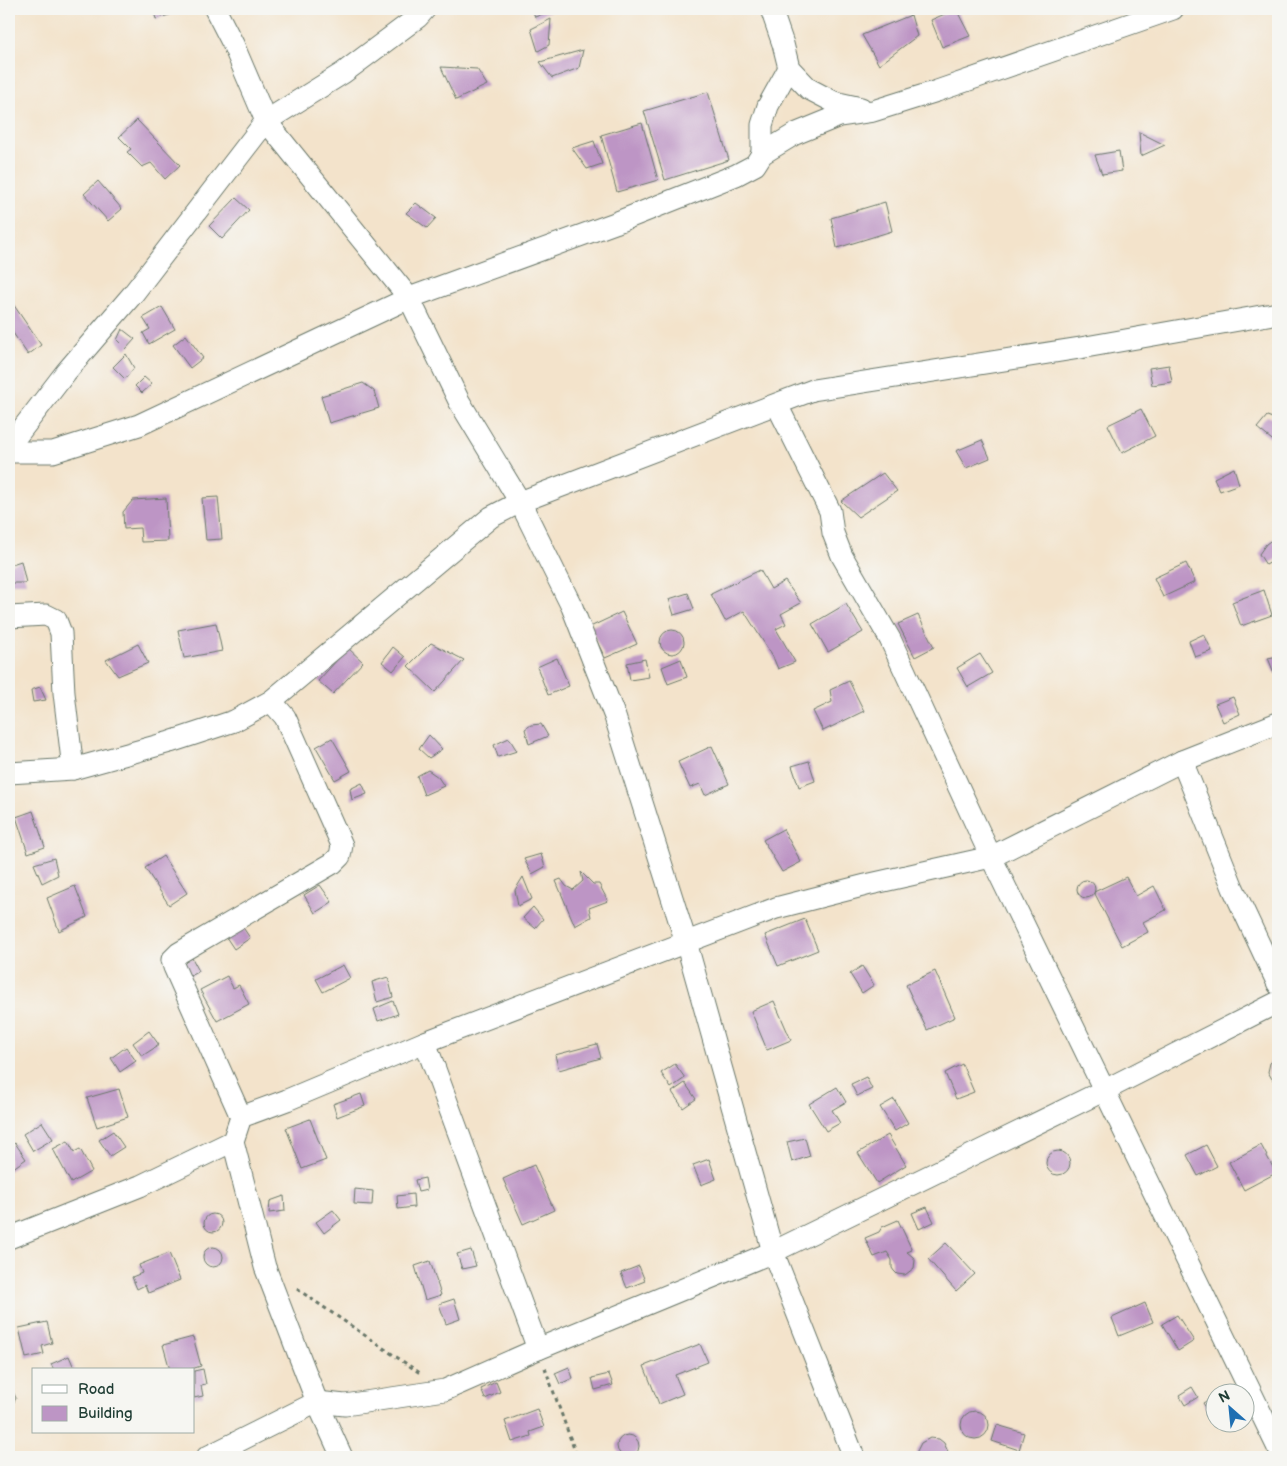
<svg xmlns="http://www.w3.org/2000/svg" width="1287" height="1466" viewBox="0 0 1287 1466" font-family="'Balsamiq Sans',sans-serif">
  <rect width="100%" height="100%" fill="#f6f6f2"/>
  <filter id="ink" filterUnits="userSpaceOnUse"><feTurbulence type="fractalNoise" baseFrequency=".02" numOctaves="2"/><feDisplacementMap in="SourceGraphic" scale="10" xChannelSelector="R" yChannelSelector="G"/><feConvolveMatrix kernelMatrix="1 2 1 2 8 2 1 2 1" color-interpolation-filters="sRGB"/></filter>
  <filter id="wash" filterUnits="userSpaceOnUse"><feTurbulence type="fractalNoise" baseFrequency=".0096" numOctaves="4" result="noise"/><feDisplacementMap in="SourceGraphic" scale="20" xChannelSelector="R" yChannelSelector="G"/><feGaussianBlur stdDeviation="1.12" result="paint"/><feColorMatrix in="noise" values="0 0 0 0 0 0 0 0 0 0 0 0 0 0 0 0 0 1.4 0 .05"/><feComposite in="paint" operator="in"/></filter>
  <g filter="url(#wash)">
    <rect width="100%" height="100%" fill="#f3e3cb"/>
    <g id="blocks">
      <g fill="#bd95c5">
        <polygon points="153,9 188,9 156,19"/>
        <polygon points="532,9 555,9 535,17"/>
        <polygon points="956,9 970,36 942,47 931,20"/>
        <polygon points="911,15 917,36 879,65 862,35"/>
        <polygon points="551,19 549,45 538,51 531,29"/>
        <polygon points="583,50 579,68 552,78 540,62"/>
        <polygon points="441,67 477,69 487,85 456,100"/>
        <polygon points="708,92 729,160 665,180 644,111"/>
        <polygon points="137,120 180,165 165,179 151,163 142,167 127,152 131,149 119,137"/>
        <polygon points="642,123 658,180 617,192 601,135"/>
        <polygon points="1139,132 1165,145 1141,156"/>
        <polygon points="594,141 602,164 587,169 572,148"/>
        <polygon points="1119,151 1122,171 1102,174 1095,155"/>
        <polygon points="98,181 122,209 108,221 84,194"/>
        <polygon points="236,198 249,210 222,239 209,226"/>
        <polygon points="885,202 892,231 837,248 831,218"/>
        <polygon points="416,203 436,218 427,228 406,213"/>
        <polygon points="13,304 41,345 28,355 9,327 9,307"/>
        <polygon points="162,307 175,329 149,344 143,333 150,329 143,318"/>
        <polygon points="122,329 135,339 126,349 117,340"/>
        <polygon points="186,335 203,358 190,368 173,345"/>
        <polygon points="126,354 134,368 125,379 113,367"/>
        <polygon points="1169,365 1172,382 1152,385 1149,368"/>
        <polygon points="144,377 152,384 142,393 135,386"/>
        <polygon points="363,383 374,391 379,408 329,423 321,396"/>
        <polygon points="1141,409 1155,436 1122,453 1108,425"/>
        <polygon points="1267,416 1278,420 1278,439 1276,443 1257,428"/>
        <polygon points="982,440 990,458 966,468 956,451"/>
        <polygon points="1234,468 1239,484 1220,491 1214,478"/>
        <polygon points="883,473 897,491 858,517 841,501"/>
        <polygon points="218,497 222,539 206,540 202,498"/>
        <polygon points="166,498 168,541 141,542 140,528 124,529 123,512 133,500"/>
        <polygon points="1273,539 1276,544 1278,543 1278,558 1266,565 1259,554 1266,544"/>
        <polygon points="21,561 26,583 9,583 9,565"/>
        <polygon points="1186,563 1195,582 1163,597 1154,578"/>
        <polygon points="760,570 771,589 785,581 801,603 781,614 786,624 776,629 795,662 778,669 773,657 744,611 725,621 711,594"/>
        <polygon points="1264,590 1272,615 1241,626 1232,602"/>
        <polygon points="688,593 694,609 674,615 669,599"/>
        <polygon points="846,604 863,632 828,652 812,624"/>
        <polygon points="622,612 637,644 605,658 590,627"/>
        <polygon points="918,615 934,647 915,657 898,624"/>
        <polygon points="216,623 222,651 184,658 178,630"/>
        <circle cx="672" cy="642" r="12"/>
        <polygon points="1204,634 1212,651 1195,657 1189,641"/>
        <polygon points="431,643 464,660 435,692 408,666"/>
        <polygon points="138,644 148,663 118,676 106,660"/>
        <polygon points="393,647 405,657 393,671 382,662"/>
        <polygon points="348,648 363,662 333,694 318,681"/>
        <polygon points="980,654 992,673 968,687 957,668"/>
        <polygon points="1278,656 1278,671 1274,673 1268,658"/>
        <polygon points="557,658 569,686 548,695 537,667"/>
        <polygon points="645,659 649,677 630,680 627,663"/>
        <polygon points="681,659 687,677 668,684 662,667"/>
        <polygon points="849,681 864,711 823,731 813,711 832,702 830,690"/>
        <polygon points="40,687 46,700 33,702 31,690"/>
        <polygon points="1233,697 1240,714 1223,722 1215,704"/>
        <polygon points="541,724 548,736 529,744 525,729 531,725"/>
        <polygon points="429,735 442,749 429,758 419,749"/>
        <polygon points="332,738 351,771 335,780 316,747"/>
        <polygon points="509,738 517,751 498,757 494,745"/>
        <polygon points="712,746 729,784 705,795 700,784 690,788 678,762"/>
        <polygon points="809,761 815,781 799,787 792,766"/>
        <polygon points="428,770 438,777 444,786 424,795 417,776"/>
        <polygon points="362,783 367,794 352,800 350,789"/>
        <polygon points="33,811 45,847 28,853 16,817"/>
        <polygon points="783,829 801,862 782,872 763,840"/>
        <polygon points="541,854 545,867 532,874 524,859"/>
        <polygon points="163,856 187,893 169,905 145,868"/>
        <polygon points="54,858 58,875 42,883 34,864"/>
        <polygon points="581,872 593,884 599,884 608,901 589,908 591,917 575,926 556,881 561,879 566,886 573,890 583,881"/>
        <polygon points="523,877 532,899 518,906 515,890"/>
        <polygon points="1126,877 1136,896 1154,886 1166,910 1143,922 1148,932 1122,946 1094,892"/>
        <circle cx="1086" cy="889" r="9"/>
        <polygon points="320,885 332,902 315,913 304,895"/>
        <polygon points="75,886 87,917 59,931 47,898"/>
        <polygon points="533,907 543,919 535,928 523,918"/>
        <polygon points="805,919 818,950 778,966 765,935"/>
        <polygon points="242,926 250,938 234,949 226,937"/>
        <polygon points="192,958 199,971 188,977 180,965"/>
        <polygon points="343,965 350,978 323,992 316,979"/>
        <polygon points="862,966 874,985 862,993 850,974"/>
        <polygon points="935,971 955,1017 927,1030 906,985"/>
        <polygon points="227,976 233,988 239,985 249,1004 217,1021 200,990"/>
        <polygon points="388,977 393,997 377,1002 372,982"/>
        <polygon points="393,1001 398,1014 378,1021 374,1009"/>
        <polygon points="774,1001 791,1040 767,1050 751,1011"/>
        <polygon points="149,1031 159,1045 142,1056 133,1043"/>
        <polygon points="597,1044 601,1058 559,1070 555,1055"/>
        <polygon points="126,1047 136,1061 120,1072 111,1058"/>
        <polygon points="1278,1057 1278,1082 1272,1079 1268,1072 1270,1063"/>
        <polygon points="675,1064 685,1078 671,1088 661,1073"/>
        <polygon points="962,1064 974,1092 956,1099 945,1073"/>
        <polygon points="866,1077 872,1089 857,1096 851,1084"/>
        <polygon points="685,1083 696,1099 683,1108 672,1092"/>
        <polygon points="837,1087 846,1102 832,1110 840,1123 826,1131 809,1104"/>
        <polygon points="119,1089 128,1117 97,1127 87,1098"/>
        <polygon points="361,1094 365,1106 337,1117 333,1104"/>
        <polygon points="894,1099 908,1123 895,1131 880,1107"/>
        <polygon points="310,1119 326,1160 302,1169 286,1128"/>
        <polygon points="42,1122 53,1139 33,1151 23,1134"/>
        <polygon points="113,1131 124,1147 110,1156 99,1140"/>
        <polygon points="888,1135 906,1165 877,1183 858,1153"/>
        <polygon points="805,1138 810,1156 792,1162 787,1142"/>
        <polygon points="68,1141 74,1152 80,1149 92,1171 71,1183 53,1149"/>
        <polygon points="15,1143 26,1159 9,1171 9,1147"/>
        <polygon points="1206,1145 1217,1166 1198,1176 1187,1155"/>
        <polygon points="1261,1145 1276,1173 1244,1190 1229,1162"/>
        <circle cx="1058" cy="1163" r="12"/>
        <polygon points="709,1159 716,1179 701,1185 693,1165"/>
        <polygon points="534,1165 554,1210 523,1224 503,1179"/>
        <polygon points="425,1178 427,1190 418,1192 415,1180"/>
        <polygon points="355,1189 373,1191 372,1205 354,1204"/>
        <polygon points="413,1194 414,1207 398,1209 397,1196"/>
        <polygon points="284,1196 285,1211 269,1213 270,1201"/>
        <polygon points="927,1207 934,1222 919,1229 912,1213"/>
        <polygon points="333,1210 341,1220 324,1233 316,1222"/>
        <circle cx="213" cy="1223" r="9"/>
        <polygon points="898,1220 912,1250 907,1252 913,1257 915,1260 914,1268 905,1275 897,1274 894,1271 892,1268 892,1260 887,1252 874,1257 865,1238 879,1232 882,1227"/>
        <polygon points="946,1243 975,1274 956,1291 928,1259"/>
        <circle cx="213" cy="1257" r="10"/>
        <polygon points="471,1250 476,1266 462,1269 457,1254"/>
        <polygon points="169,1253 180,1280 148,1293 145,1285 137,1289 132,1277 142,1273 139,1265"/>
        <polygon points="430,1261 441,1295 425,1300 415,1266"/>
        <polygon points="639,1266 645,1281 627,1288 621,1273"/>
        <polygon points="454,1299 460,1319 446,1324 439,1304"/>
        <polygon points="1145,1303 1153,1322 1119,1336 1112,1318"/>
        <polygon points="1177,1315 1194,1341 1178,1351 1162,1324"/>
        <polygon points="47,1322 52,1343 42,1346 44,1354 26,1358 19,1328"/>
        <polygon points="193,1337 201,1366 188,1370 170,1370 163,1345"/>
        <polygon points="700,1344 708,1362 675,1375 683,1394 659,1404 644,1366"/>
        <polygon points="69,1356 75,1370 54,1370 51,1364"/>
        <polygon points="569,1367 573,1378 560,1384 555,1373"/>
        <polygon points="203,1369 206,1384 201,1385 203,1396 194,1398 194,1371"/>
        <polygon points="609,1374 613,1385 595,1390 592,1378"/>
        <polygon points="496,1382 500,1392 485,1399 481,1389"/>
        <polygon points="1192,1387 1198,1397 1185,1405 1179,1395"/>
        <polygon points="9,1390 13,1392 16,1398 14,1402 9,1404"/>
        <polygon points="1212,1398 1214,1401 1214,1410 1209,1413 1203,1403"/>
        <polygon points="537,1409 544,1427 530,1432 531,1436 512,1442 505,1421"/>
        <circle cx="975" cy="1425" r="14"/>
        <polygon points="997,1425 1024,1433 1019,1450 992,1441"/>
        <circle cx="628" cy="1446" r="11"/>
        <polygon points="930,1438 939,1439 944,1443 948,1452 947,1457 917,1457 917,1451 921,1443"/>
      </g>
    </g>
  </g>
  <g filter="url(#ink)">
    <use href="#blocks" fill-opacity="0" stroke="#697769" stroke-width="1"/>
    <g fill="none" stroke-linecap="round" stroke-linejoin="round">
      <defs>
        <g id="minor">
          <polyline points="215,9 233,44 266,121 409,298 459,401 520,502 572,607 615,717 686,942 773,1252 854,1457"/>
          <polyline points="771,9 783,44 789,68 809,89 834,102 861,108"/>
          <polyline points="762,154 762,125 768,106 789,68"/>
          <polyline points="777,405 830,511 833,533 842,556 890,639 991,857 1278,1448"/>
          <polyline points="9,446 66,372 133,294 266,121 343,73 418,17 425,9"/>
          <polyline points="9,452 53,452 139,425 409,298 615,223 736,175 755,165 762,154 795,134 839,116 873,111 937,91 1173,9"/>
          <polyline points="9,617 46,615 56,620 61,633 64,693 73,769"/>
          <polyline points="1182,761 1233,888 1278,984"/>
          <polyline points="9,773 73,769 170,742 234,721 271,701 491,517 520,502 813,390 1080,348 1278,313"/>
          <polyline points="425,1042 538,1349"/>
          <polyline points="241,1117 174,967 172,960 179,953 333,863 340,856 342,845 285,717 271,701"/>
          <polyline points="233,1141 265,1267 317,1402 342,1457"/>
          <polyline points="9,1238 140,1186 233,1141 241,1117 287,1100 425,1042 776,908 866,885 991,857 1182,761 1278,723"/>
          <polyline points="207,1457 317,1402 345,1405 445,1390 538,1349 773,1252 1105,1090 1278,1002"/>
        </g>
      </defs>
      <use href="#minor" stroke="#697769" stroke-width="23"/>
      <g stroke="#697769" stroke-width="3" stroke-dasharray="4 4" stroke-linecap="butt">
        <polyline points="297,1289 420,1373"/>
        <polyline points="545,1368 577,1457"/>
      </g>
      <use href="#minor" stroke="#fff" stroke-width="21"/>
    </g>
  </g>
  <rect width="1287" height="1466" fill="none" stroke="#f6f6f2" stroke-width="30"/>
  <rect x="32" y="1368" width="162" height="65" fill="#f6f6f2" stroke="#a0aca6"/>
  <rect x="42" y="1385" width="25" height="8" fill="#ffffff" stroke="#a0aca6"/>
  <text x="78" y="1394" font-size="15" fill="#1f3d34">Road</text>
  <rect x="42" y="1406" width="25" height="15" fill="#bd95c5" stroke="#a0aca6"/>
  <text x="78" y="1418" font-size="15" fill="#1f3d34">Building</text>
  <g transform="translate(1230 1408) rotate(333)"><circle r="24" fill="#f6f6f2" stroke="#a0aca6"/>
  <path d="M0-4L9 19L0 12L-9 19Z" fill="#1f6fb2"/>
  <text y="-8" font-size="14" font-weight="bold" text-anchor="middle" fill="#1f3d34">N</text>
  </g>
</svg>
